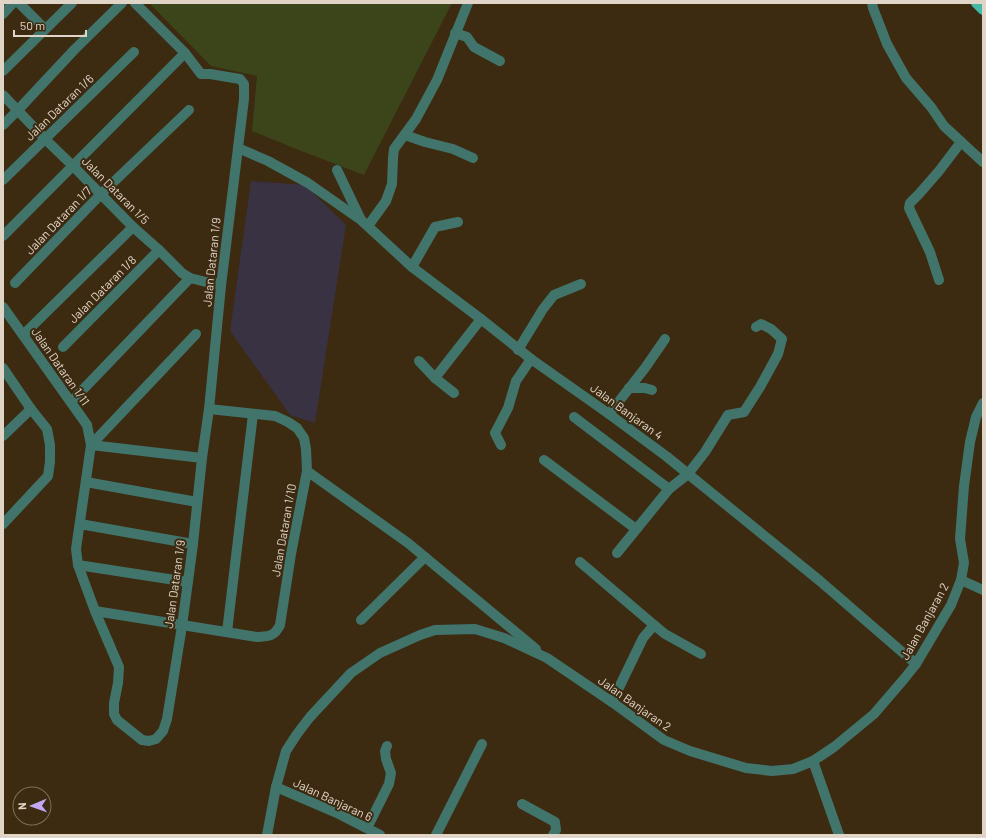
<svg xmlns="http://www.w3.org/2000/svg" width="986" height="838" viewBox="0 0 986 838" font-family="Barlow,sans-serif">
  <rect width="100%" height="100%" fill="#3c2a11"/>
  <polygon fill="#393242" points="251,181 305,185 346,225 315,423 290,415 230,331"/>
  <polygon fill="#3c4419" points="149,3 452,3 364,175 296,149 252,131 257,76 211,66"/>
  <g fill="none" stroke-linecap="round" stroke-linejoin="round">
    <g stroke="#41746b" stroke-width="10">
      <polyline points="19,3 45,29"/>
      <polyline points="872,3 873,8 887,44 906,78 931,107 944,126 983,162"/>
      <polyline points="3,14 13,3"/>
      <polyline points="455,33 467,37 474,47 500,61"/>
      <polyline points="3,71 72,3"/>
      <polyline points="3,95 45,139 73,166 133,227 159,250 182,273 190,278 206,282 215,283 221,286"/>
      <polyline points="3,125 17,111 75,49 122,3"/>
      <polyline points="405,135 425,142 453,149 473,158"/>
      <polyline points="238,148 268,161 308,183 358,218"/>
      <polyline points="337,170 361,220 412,267 481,319 531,359 609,414 666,456 820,581 916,664"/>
      <polyline points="3,180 134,52"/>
      <polyline points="368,226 386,201 392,184 393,158 394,149 416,119 437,80 468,3"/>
      <polyline points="3,236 185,53"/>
      <polyline points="412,267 435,227 458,222"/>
      <polyline points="939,280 930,252 909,208 910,203 919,194 939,171 961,142"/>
      <polyline points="15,283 101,194 189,110"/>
      <polyline points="3,307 87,425 91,445 76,549 78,565 95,611 119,667 118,683 114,703 114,714 117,720 142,740 149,741 156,739 163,731 167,719 182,626 193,544 202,458 209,409 221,286 244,99 244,84 240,79 210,74 201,74 185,53 135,3"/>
      <polyline points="23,335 133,227"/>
      <polyline points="63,347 159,250"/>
      <polyline points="518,350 543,309 554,295 581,284"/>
      <polyline points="419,361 435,378 481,319"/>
      <polyline points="3,368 31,409 47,429 50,445 50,462 48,476 3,524"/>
      <polyline points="435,378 454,393"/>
      <polyline points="629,388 645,388 652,390"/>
      <polyline points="71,402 190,278"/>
      <polyline points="609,414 645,368 665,339"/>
      <polyline points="574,417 669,489"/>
      <polyline points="3,436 31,409"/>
      <polyline points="91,445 196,334"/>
      <polyline points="91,445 202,458"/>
      <polyline points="501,445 495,433 508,408 516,381 531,359"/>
      <polyline points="544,460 636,529"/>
      <polyline points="307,471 408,543 536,649"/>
      <polyline points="86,482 197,502"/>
      <polyline points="80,524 193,544"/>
      <polyline points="617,553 669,489 688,474 705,452 728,415 744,412 760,387 778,354 782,339 771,329 761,324 756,327"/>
      <polyline points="580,562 654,625"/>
      <polyline points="78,565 188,582"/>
      <polyline points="961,580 983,590"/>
      <path d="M95,611l162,26c12,-1 17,0 23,-12l11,-71 16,-83 -1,-22 -2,-11 -7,-10 -9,-6 -13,-6 -66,-7"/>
      <polyline points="361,620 425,557"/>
      <polyline points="227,632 253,414"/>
      <polyline points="612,702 643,638 654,625 665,634 701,654"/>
      <polyline points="813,761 839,835"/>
      <polyline points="276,787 339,814 380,835"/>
      <polyline points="522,804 555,822 556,830 553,835"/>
      <polyline points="367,828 389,784 391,773 386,759 385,751 387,746"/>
      <polyline points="267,835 276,787 286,751 297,734 310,717 351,673 380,653 420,635 435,630 475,629 504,638 547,658 612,702 664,740 690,751 746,768 772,771 793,769 813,761 834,747 874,714 904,679 916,664 951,605 961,580 964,563 960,539 964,486 970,442 976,417 983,403"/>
      <polyline points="436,835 482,744"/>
    </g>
    <polyline stroke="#42baa7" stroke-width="10" points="976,3 983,10"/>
  </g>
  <g text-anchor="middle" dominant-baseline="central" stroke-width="4" stroke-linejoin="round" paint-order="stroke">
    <g font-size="12" fill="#e0d4c6" stroke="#3c2a11">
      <text transform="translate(59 107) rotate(-44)">Jalan Dataran 1/6</text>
      <text transform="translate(116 190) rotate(45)">Jalan Dataran 1/5</text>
      <text transform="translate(58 220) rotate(-46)">Jalan Dataran 1/7</text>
      <text transform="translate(211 262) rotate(-84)">Jalan Dataran 1/9</text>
      <text transform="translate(102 289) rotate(-45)">Jalan Dataran 1/8</text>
      <text transform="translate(61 366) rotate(55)">Jalan Dataran 1/11</text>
      <text transform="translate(627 411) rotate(36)">Jalan Banjaran 4</text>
      <text transform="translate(283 530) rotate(-80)">Jalan Dataran 1/10</text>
      <text transform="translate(174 584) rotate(-82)">Jalan Dataran 1/9</text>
      <text transform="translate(924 621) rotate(-61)">Jalan Banjaran 2</text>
      <text transform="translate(635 703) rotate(35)">Jalan Banjaran 2</text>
      <text transform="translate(333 799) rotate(25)">Jalan Banjaran 6</text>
    </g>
  </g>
  <rect width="986" height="838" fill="none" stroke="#e0d4c6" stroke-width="8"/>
  <g transform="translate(32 806) rotate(268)"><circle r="19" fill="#3c2a11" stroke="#7e6e59"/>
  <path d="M0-3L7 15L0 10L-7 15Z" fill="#c3a7f2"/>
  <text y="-6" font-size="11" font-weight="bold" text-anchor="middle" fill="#e0d4c6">N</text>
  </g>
  <path d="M14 30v6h72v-6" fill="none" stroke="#e0d4c6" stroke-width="2"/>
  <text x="20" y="30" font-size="12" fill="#e0d4c6" stroke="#3c2a11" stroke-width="3" paint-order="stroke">50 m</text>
</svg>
